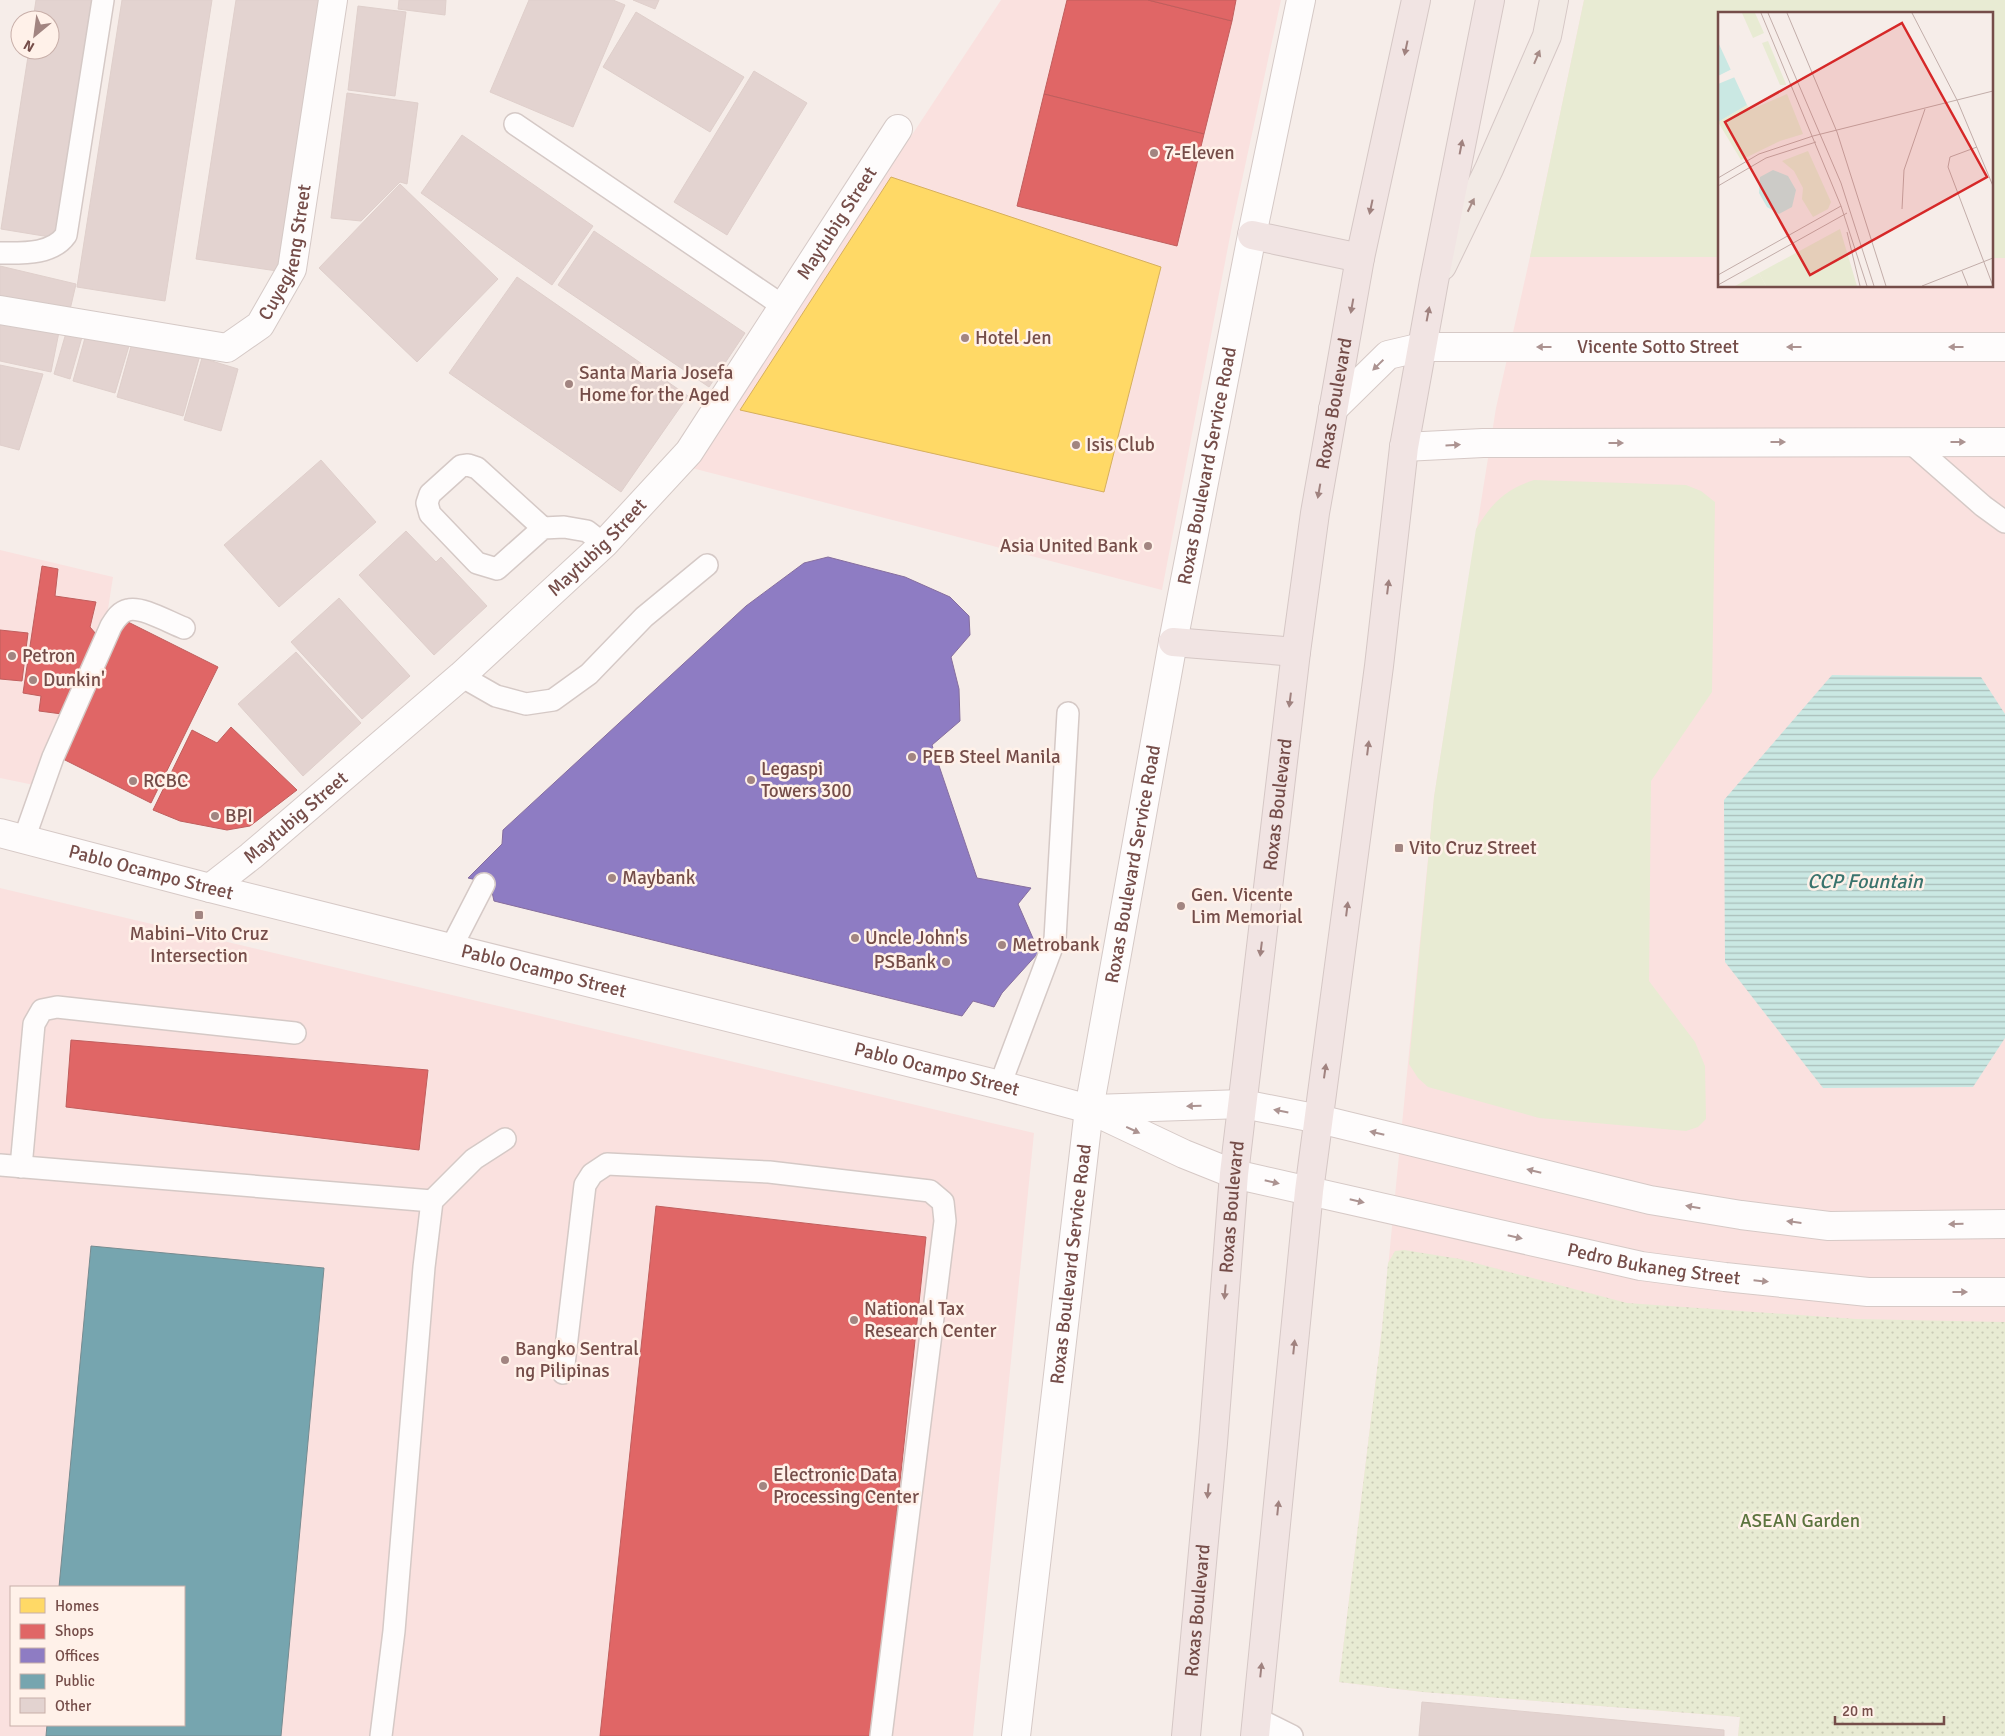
<svg xmlns="http://www.w3.org/2000/svg" width="2005" height="1736" viewBox="0 0 2005 1736" font-family="Signika,sans-serif">
  <defs>
    <pattern id="park-dots" width="8" height="8" patternUnits="userSpaceOnUse" patternTransform="scale(1.25)"><rect width="8" height="8" fill="#e8ebd3"/><path d="M2 2h.1M6 6h.1" fill="none" stroke="#cacbb7" stroke-width="1.8" stroke-linecap="round"/></pattern>
    <pattern id="water-rules" width="6" height="5" patternUnits="userSpaceOnUse" patternTransform="scale(1.25)"><rect width="6" height="5" fill="#cae8e3"/><path d="M0 2.5h6" fill="none" stroke="#a9beba"/></pattern>
  </defs>
  <rect width="100%" height="100%" fill="#f6ede9"/>
  <g fill="#fae1df" fill-rule="evenodd">
    <polygon points="1001,0 1281,0 1232,226 1162,590 692,468"/>
    <path d="M1584,0h421v1736h-267l2,-19 -317,-25 -84,-10 43,-353 52,-532 62,-389 34,-151zM1719,14h272v272h-272z"/>
    <polygon points="0,550 113,577 108,609 34,785 0,778"/>
    <path d="M0,888l1034,245 -61,603h-973zM11,1587h173v138h-173z"/>
  </g>
  <g fill="#e8ebd3">
    <polygon points="1584,0 2005,0 2005,258 1991,258 1991,14 1719,14 1719,257 1530,257"/>
    <path d="M1534,480l152,5 15,6 14,11 -3,190 -61,89 -2,200 46,61 10,24 1,53 -8,8 -12,4 -147,-13 -111,-31 -10,-9 -9,-14 25,-267 42,-268c16,-26 28,-39 58,-49z"/>
  </g>
  <polygon fill="url(#park-dots)" points="1404,1250 1460,1259 1627,1303 1856,1319 2005,1322 2005,1736 1738,1736 1740,1717 1423,1692 1339,1682 1382,1329 1388,1263 1395,1251"/>
  <polygon fill="url(#water-rules)" points="1832,675 1981,677 2005,714 2005,1038 1973,1087 1823,1088 1725,962 1724,800"/>
  <polygon fill="#ffd966" stroke="#d6af5d" points="891,177 1161,267 1104,492 740,410"/>
  <g fill="#e06666" stroke="#c05e5d">
    <polygon points="1067,0 1148,0 1232,21 1204,134 1044,94"/>
    <polygon points="1148,0 1236,0 1232,21"/>
    <polygon points="1044,94 1204,134 1177,246 1017,206"/>
    <polygon points="42,566 58,569 55,596 96,602 90,627 96,634 62,714 39,711 41,696 23,693"/>
    <polygon points="124,620 218,667 151,803 57,756"/>
    <polygon points="0,630 28,633 22,681 0,679"/>
    <polygon points="231,727 297,790 250,826 227,830 180,821 153,810 192,730 217,743"/>
    <polygon points="71,1040 428,1070 419,1150 66,1107"/>
    <polygon points="656,1206 926,1237 873,1736 600,1736"/>
  </g>
  <polygon fill="#8e7cc3" stroke="#866e9e" points="828,557 905,577 950,597 969,616 970,635 951,657 959,689 960,721 932,745 977,878 1031,888 1018,904 1039,952 1002,993 994,1007 973,1001 962,1016 494,901 490,883 468,878 502,844 503,830 746,606 804,563"/>
  <polygon fill="#76a5af" stroke="#768b90" points="91,1246 324,1268 281,1736 46,1736 47,1725 184,1725 184,1587 59,1587"/>
  <g fill="#e3d3d0" stroke="#dfcfcb">
    <polygon points="36,0 92,0 56,238 1,229 29,50 50,50 50,20 33,20"/>
    <polygon points="122,0 212,0 165,301 77,287"/>
    <polygon points="236,0 319,0 277,271 196,259"/>
    <polygon points="399,0 446,0 445,15 398,9"/>
    <polygon points="529,0 613,0 625,5 573,127 490,92"/>
    <polygon points="633,0 659,0 655,9"/>
    <polygon points="358,6 406,12 395,96 348,90"/>
    <polygon points="636,12 744,77 710,132 603,67"/>
    <polygon points="754,71 807,103 727,235 674,202"/>
    <polygon points="347,93 418,103 407,184 400,182 361,221 331,218"/>
    <polygon points="462,135 593,226 552,285 421,193"/>
    <polygon points="400,184 498,279 417,362 319,268"/>
    <polygon points="594,231 745,333 709,387 558,285"/>
    <polygon points="0,266 76,284 69,314 0,299"/>
    <polygon points="517,277 688,396 621,492 449,373"/>
    <polygon points="0,320 59,332 51,372 0,361"/>
    <polygon points="68,326 84,330 70,379 54,374"/>
    <polygon points="88,327 131,339 115,393 73,381"/>
    <polygon points="134,336 200,355 183,416 117,397"/>
    <polygon points="202,358 238,369 221,431 184,420"/>
    <polygon points="0,365 43,374 19,450 0,445"/>
    <polygon points="321,460 376,522 279,607 224,545"/>
    <polygon points="406,531 436,562 441,557 487,606 434,655 359,575"/>
    <polygon points="339,598 410,676 362,719 291,642"/>
    <polygon points="296,652 361,723 303,776 238,704"/>
    <polygon points="1422,1702 1724,1730 1724,1736 1419,1736"/>
  </g>
  <g fill="none" stroke-linecap="round" stroke-linejoin="round">
    <defs>
      <g id="lane">
        <polyline points="515,124 783,306"/>
        <path d="M0,253c22,0 52,2 66,-18l37,-235"/>
        <polyline points="1910,442 1983,506 2005,522"/>
        <polyline points="543,528 497,569 477,563 430,514 427,503 430,494 461,466 468,465 477,468 543,528 564,527 587,531 604,544"/>
        <polyline points="461,676 496,696 526,704 553,700 589,674 644,617 707,565"/>
        <path d="M24,839l29,-82 58,-131c4,-6 8,-14 17,-16 14,-4 42,13 56,18"/>
        <polyline points="451,948 484,884"/>
        <polyline points="1000,1085 1055,939 1068,713"/>
        <polyline points="0,1165 432,1201"/>
        <polyline points="21,1167 34,1024 42,1010 57,1007 295,1033"/>
        <polyline points="563,1373 585,1185 592,1174 607,1164 769,1172 930,1191 943,1202 945,1221 881,1736"/>
        <polyline points="1256,1718 1292,1736"/>
        <polyline points="381,1736 394,1631 424,1267 432,1201 474,1159 505,1139"/>
      </g>
      <g id="street">
        <path id="s1" d="M0,310l227,38 33,-23 32,-56 41,-269"/>
        <path id="s2" d="M210,888l41,-32 210,-180 143,-132 85,-92 209,-323"/>
        <path id="s3" d="M1016,1736l73,-627 84,-467 79,-407 49,-235"/>
      </g>
      <g id="secondary">
        <path id="s4" d="M1333,409l55,-54 34,-8h583"/>
        <polyline points="1404,447 1483,443 2005,442"/>
        <path id="s5" d="M0,833l210,55 790,197 89,24 95,45 50,20 407,92 84,11 143,15h137"/>
        <polyline points="1093,1109 1243,1104 1319,1119 1650,1200 1741,1215 1829,1226 2005,1224"/>
      </g>
      <polyline id="primary" points="1442,266 1489,169 1547,36 1554,0"/>
      <g id="highway">
        <polyline points="1252,235 1360,258"/>
        <polyline points="1173,642 1296,652"/>
        <path id="s6" d="M1186,1736l27,-293 21,-269 62,-522 19,-139 45,-255 56,-258"/>
        <polyline points="1255,1736 1309,1191 1379,666 1404,447 1434,281 1490,0"/>
      </g>
    </defs>
    <use href="#lane" stroke="#d5c9c6" stroke-width="24"/>
    <use href="#street" stroke="#d5c9c6" stroke-width="30"/>
    <use href="#secondary" stroke="#d6c9c6" stroke-width="30"/>
    <use href="#primary" stroke="#d5c7c5" stroke-width="30"/>
    <use href="#highway" stroke="#d5c7c5" stroke-width="30"/>
    <use href="#lane" stroke="#fefcfc" stroke-width="21"/>
    <use href="#street" stroke="#fefcfc" stroke-width="28"/>
    <use href="#secondary" stroke="#fefcfc" stroke-width="28"/>
    <use href="#primary" stroke="#f2eae5" stroke-width="28"/>
    <use href="#highway" stroke="#f1e4e3" stroke-width="28"/>
  </g>
  <defs><path id="oneway-solid" d="M-6-.8H1V-3.2L6.5 0L1 3.2V.8H-6Z" transform="scale(1.25)"/></defs>
  <g fill="#a0827f">
    <use href="#oneway-solid" transform="translate(1406 48) rotate(102)"/>
    <use href="#oneway-solid" transform="translate(1461 147) rotate(-79)"/>
    <use href="#oneway-solid" transform="translate(1371 207) rotate(102)"/>
    <use href="#oneway-solid" transform="translate(1352 306) rotate(100)"/>
    <use href="#oneway-solid" transform="translate(1428 314) rotate(-79)"/>
    <use href="#oneway-solid" transform="translate(1319 491) rotate(100)"/>
    <use href="#oneway-solid" transform="translate(1388 587) rotate(-83)"/>
    <use href="#oneway-solid" transform="translate(1290 700) rotate(97)"/>
    <use href="#oneway-solid" transform="translate(1368 748) rotate(-83)"/>
    <use href="#oneway-solid" transform="translate(1347 909) rotate(-83)"/>
    <use href="#oneway-solid" transform="translate(1261 949) rotate(97)"/>
    <use href="#oneway-solid" transform="translate(1325 1071) rotate(-82)"/>
    <use href="#oneway-solid" transform="translate(1225 1292) rotate(95)"/>
    <use href="#oneway-solid" transform="translate(1294 1347) rotate(-84)"/>
    <use href="#oneway-solid" transform="translate(1208 1491) rotate(95)"/>
    <use href="#oneway-solid" transform="translate(1278 1508) rotate(-84)"/>
    <use href="#oneway-solid" transform="translate(1261 1670) rotate(-84)"/>
  </g>
  <g fill="#a78c87">
    <use href="#oneway-solid" transform="translate(1537 57) rotate(-67)"/>
    <use href="#oneway-solid" transform="translate(1471 205) rotate(-64)"/>
  </g>
  <g fill="#ac9391">
    <use href="#oneway-solid" transform="translate(1544 347) rotate(-180)"/>
    <use href="#oneway-solid" transform="translate(1794 347) rotate(180)"/>
    <use href="#oneway-solid" transform="translate(1956 347) rotate(180)"/>
    <use href="#oneway-solid" transform="translate(1378 365) rotate(136)"/>
    <use href="#oneway-solid" transform="translate(1778 442)"/>
    <use href="#oneway-solid" transform="translate(1958 442)"/>
    <use href="#oneway-solid" transform="translate(1616 443)"/>
    <use href="#oneway-solid" transform="translate(1453 445) rotate(-3)"/>
    <use href="#oneway-solid" transform="translate(1194 1106) rotate(178)"/>
    <use href="#oneway-solid" transform="translate(1281 1111) rotate(-169)"/>
    <use href="#oneway-solid" transform="translate(1133 1130) rotate(25)"/>
    <use href="#oneway-solid" transform="translate(1377 1133) rotate(-167)"/>
    <use href="#oneway-solid" transform="translate(1534 1171) rotate(-166)"/>
    <use href="#oneway-solid" transform="translate(1272 1182) rotate(13)"/>
    <use href="#oneway-solid" transform="translate(1357 1201) rotate(13)"/>
    <use href="#oneway-solid" transform="translate(1693 1207) rotate(-170)"/>
    <use href="#oneway-solid" transform="translate(1794 1222) rotate(-173)"/>
    <use href="#oneway-solid" transform="translate(1956 1224) rotate(179)"/>
    <use href="#oneway-solid" transform="translate(1515 1237) rotate(13)"/>
    <use href="#oneway-solid" transform="translate(1761 1281) rotate(6)"/>
    <use href="#oneway-solid" transform="translate(1960 1292)"/>
  </g>
  <g fill="#a28581" stroke="#fff1e9" stroke-width="2">
    <circle cx="1154" cy="153" r="5"/>
    <circle cx="965" cy="338" r="5"/>
    <circle cx="569" cy="384" r="5"/>
    <circle cx="1076" cy="445" r="5"/>
    <circle cx="1148" cy="546" r="5"/>
    <circle cx="12" cy="656" r="5"/>
    <circle cx="33" cy="680" r="5"/>
    <circle cx="912" cy="757" r="5"/>
    <circle cx="751" cy="780" r="5"/>
    <circle cx="133" cy="781" r="5"/>
    <circle cx="215" cy="816" r="5"/>
    <rect x="1394" y="843" width="10" height="10" rx="2.5"/>
    <circle cx="612" cy="878" r="5"/>
    <circle cx="1181" cy="906" r="5"/>
    <rect x="194" y="910" width="10" height="10" rx="2.5"/>
    <circle cx="855" cy="938" r="5"/>
    <circle cx="1002" cy="945" r="5"/>
    <circle cx="946" cy="962" r="5"/>
    <circle cx="854" cy="1320" r="5"/>
    <circle cx="505" cy="1360" r="5"/>
    <circle cx="763" cy="1486" r="5"/>
  </g>
  <g text-anchor="middle" dominant-baseline="central" stroke-width="5" stroke-linejoin="round" paint-order="stroke">
    <g font-size="19" fill="#754d49" stroke="#fff1e9" text-anchor="start">
      <text x="1164" y="153">7-Eleven</text>
      <text x="975" y="338">Hotel Jen</text>
      <text x="579" y="373">Santa Maria Josefa<tspan x="579" dy="22">Home for the Aged</tspan></text>
      <text x="1086" y="445">Isis Club</text>
      <text x="1138" y="546" text-anchor="end">Asia United Bank</text>
      <text x="22" y="656">Petron</text>
      <text x="43" y="680">Dunkin'</text>
      <text x="922" y="757">PEB Steel Manila</text>
      <text x="761" y="769">Legaspi<tspan x="761" dy="22">Towers 300</tspan></text>
      <text x="143" y="781">RCBC</text>
      <text x="225" y="816">BPI</text>
      <text x="1409" y="848">Vito Cruz Street</text>
      <text x="622" y="878">Maybank</text>
      <text x="1191" y="895">Gen. Vicente<tspan x="1191" dy="22">Lim Memorial</tspan></text>
      <text x="199" y="934" text-anchor="middle">Mabini–Vito Cruz<tspan x="199" dy="22">Intersection</tspan></text>
      <text x="865" y="938">Uncle John's</text>
      <text x="1012" y="945">Metrobank</text>
      <text x="936" y="962" text-anchor="end">PSBank</text>
      <text x="864" y="1309">National Tax<tspan x="864" dy="22">Research Center</tspan></text>
      <text x="515" y="1349">Bangko Sentral<tspan x="515" dy="22">ng Pilipinas</tspan></text>
      <text x="773" y="1475">Electronic Data<tspan x="773" dy="22">Processing Center</tspan></text>
    </g>
    <g font-size="19" fill="#754d49" stroke="#fff1e9">
      <text stroke="none"><textPath href="#s2" startOffset="921">Maytubig Street</textPath></text>
      <text stroke="none"><textPath href="#s1" startOffset="349">Cuyegkeng Street</textPath></text>
      <text stroke="none"><textPath href="#s4" startOffset="348">Vicente Sotto Street</textPath></text>
      <text stroke="none"><textPath href="#s6" startOffset="1341">Roxas Boulevard</textPath></text>
      <text stroke="none"><textPath href="#s3" startOffset="1285">Roxas Boulevard Service Road</textPath></text>
      <text stroke="none"><textPath href="#s2" startOffset="516">Maytubig Street</textPath></text>
      <text stroke="none"><textPath href="#s6" startOffset="936">Roxas Boulevard</textPath></text>
      <text stroke="none"><textPath href="#s2" startOffset="111">Maytubig Street</textPath></text>
      <text stroke="none"><textPath href="#s3" startOffset="880">Roxas Boulevard Service Road</textPath></text>
      <text stroke="none"><textPath href="#s5" startOffset="156">Pablo Ocampo Street</textPath></text>
      <text stroke="none"><textPath href="#s5" startOffset="561">Pablo Ocampo Street</textPath></text>
      <text stroke="none"><textPath href="#s5" startOffset="966">Pablo Ocampo Street</textPath></text>
      <text stroke="none"><textPath href="#s6" startOffset="531">Roxas Boulevard</textPath></text>
      <text stroke="none"><textPath href="#s5" startOffset="1712">Pedro Bukaneg Street</textPath></text>
      <text stroke="none"><textPath href="#s3" startOffset="475">Roxas Boulevard Service Road</textPath></text>
      <text stroke="none"><textPath href="#s6" startOffset="126">Roxas Boulevard</textPath></text>
    </g>
    <g font-size="19" fill="#5c743e" stroke="#fff1e9">
      <text x="1800" y="1521">ASEAN Garden</text>
    </g>
    <g font-size="20" font-style="italic" fill="#3a746e" stroke="#fff1e9">
      <text x="1865" y="881">CCP Fountain</text>
    </g>
  </g>
  <g transform="translate(1718 12)">
    <rect width="275" height="275" fill="#f6ede9"/>
    <path d="M24,1h13l9,20 -11,5zM50,29l18,43v1h-6l-18,-42zM90,139l23,51 -3,7 -15,8 -11,-18 1,-11 -9,-17 -12,-10zM122,217l17,57h-91l-7,-13z" fill="#e8ebd3"/>
    <path d="M69,82l16,40 -23,7 -39,19 -23,-38 29,-17 3,5zM41,261l7,13h-31z" fill="#e8ebd3"/>
    <path d="M0,30l29,63 -29,17zM55,158l15,6 8,14 -4,17 -13,7 -12,-7 -8,-14 1,-16z" fill="#cae8e3"/>
    <path d="M14,57l3,8 -17,7v-8z" fill="#f6ede9"/>
    <path fill="none" stroke="#c2ada9" stroke-width="1" d="M43,1l80,193 26,80M50,1l73,170 33,103M69,1l50,119 49,154M194,1l45,87 36,86M95,124l180,-45M259,135l-27,10 -2,10 45,119M0,166l41,-24 54,-18M0,174l48,-28 50,-16M184,197l2,-39 21,-61M129,220l13,54M244,259l6,15M0,263l123,-69M0,273l129,-72M204,274l71,-28"/>
    <path fill="#d62828" fill-opacity="0.15" stroke="#d62828" stroke-width="2.5" d="M184,11l85,154 -177,98 -85,-153z"/>
    <rect width="275" height="275" fill="none" stroke="#754d49" stroke-width="2.5"/>
  </g>
  <rect x="10" y="1586" width="175" height="140" fill="#fff1e9" stroke="#c8afa9"/>
  <rect x="20" y="1598" width="25" height="15" fill="#ffd966" stroke="#c8afa9"/>
  <text x="55" y="1611" font-size="15" fill="#754d49">Homes</text>
  <rect x="20" y="1624" width="25" height="15" fill="#e06666" stroke="#c8afa9"/>
  <text x="55" y="1636" font-size="15" fill="#754d49">Shops</text>
  <rect x="20" y="1648" width="25" height="15" fill="#8e7cc3" stroke="#c8afa9"/>
  <text x="55" y="1661" font-size="15" fill="#754d49">Offices</text>
  <rect x="20" y="1674" width="25" height="15" fill="#76a5af" stroke="#c8afa9"/>
  <text x="55" y="1686" font-size="15" fill="#754d49">Public</text>
  <rect x="20" y="1698" width="25" height="15" fill="#e3d3d0" stroke="#c8afa9"/>
  <text x="55" y="1711" font-size="15" fill="#754d49">Other</text>
  <g transform="translate(35 35) rotate(209)"><circle r="24" fill="#fff1e9" stroke="#c8afa9"/>
  <path d="M0-4L9 19L0 12L-9 19Z" fill="#a28581"/>
  <text y="-8" font-size="14" font-weight="bold" text-anchor="middle" fill="#754d49">N</text>
  </g>
  <path d="M1835 1716v8h109v-8" fill="none" stroke="#754d49" stroke-width="2.5"/>
  <text x="1842" y="1716" font-size="15" fill="#754d49" stroke="#fff1e9" stroke-width="4" paint-order="stroke">20 m</text>
</svg>
